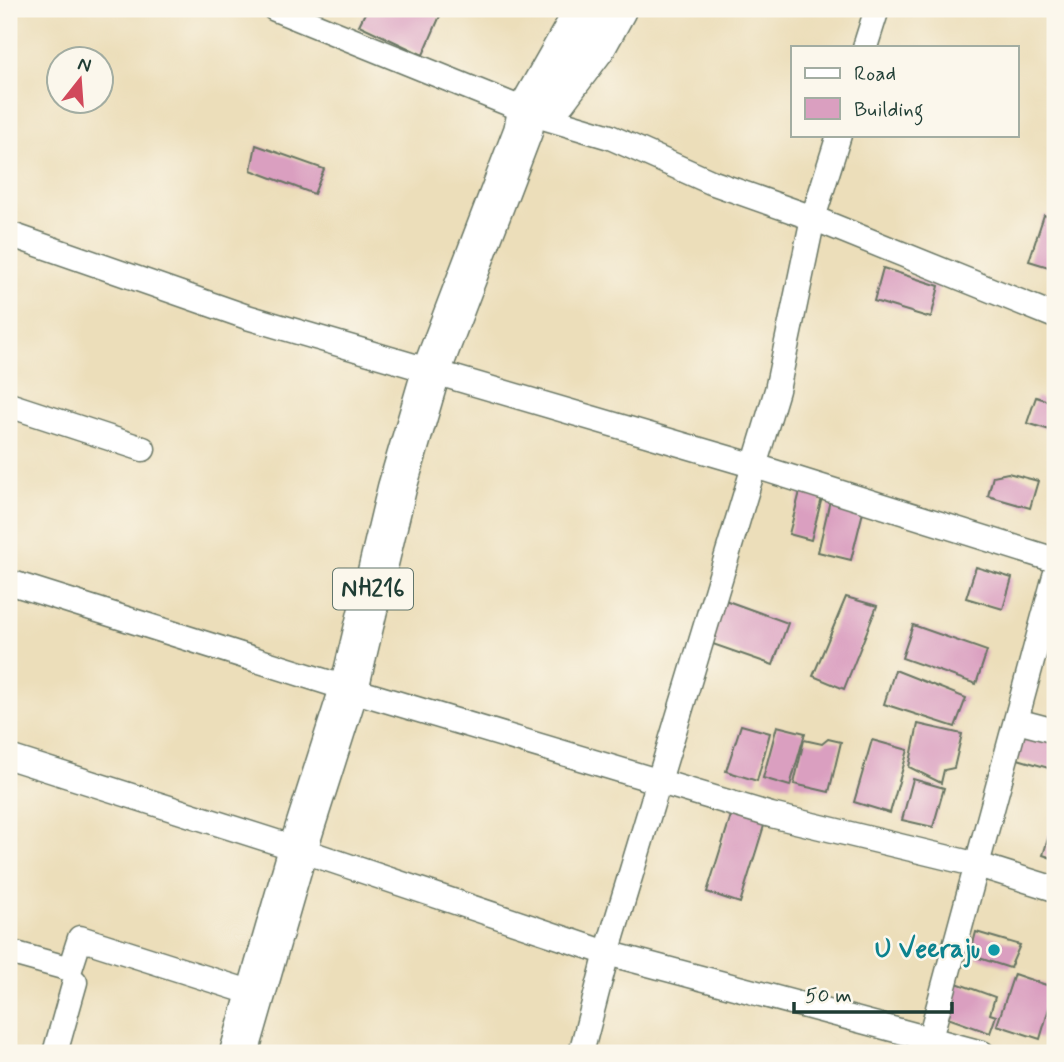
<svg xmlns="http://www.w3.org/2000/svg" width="1064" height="1062" viewBox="0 0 1064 1062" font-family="Mynerve,sans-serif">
  <rect width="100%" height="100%" fill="#fbf7ec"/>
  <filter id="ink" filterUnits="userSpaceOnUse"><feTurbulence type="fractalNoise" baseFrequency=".0143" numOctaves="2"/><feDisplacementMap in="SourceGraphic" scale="14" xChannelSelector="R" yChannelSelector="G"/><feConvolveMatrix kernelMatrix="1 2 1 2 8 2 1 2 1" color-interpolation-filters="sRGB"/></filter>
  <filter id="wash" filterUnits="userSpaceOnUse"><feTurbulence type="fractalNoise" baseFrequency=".00686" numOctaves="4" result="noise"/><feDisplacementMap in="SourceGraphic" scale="28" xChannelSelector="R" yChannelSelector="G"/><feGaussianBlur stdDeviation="1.57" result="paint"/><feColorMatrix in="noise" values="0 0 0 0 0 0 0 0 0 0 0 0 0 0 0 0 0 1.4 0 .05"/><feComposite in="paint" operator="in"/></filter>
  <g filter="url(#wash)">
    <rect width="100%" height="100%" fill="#ecdeba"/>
    <g id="blocks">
      <g fill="#da9fc0">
        <polygon points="367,9 443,9 423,55 359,25"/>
        <polygon points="256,145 324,169 314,194 251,170"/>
        <polygon points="1044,215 1055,219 1055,269 1029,261"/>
        <polygon points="883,268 939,286 931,318 874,301"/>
        <polygon points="1036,397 1055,403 1055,423 1053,431 1027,423"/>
        <polygon points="1008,473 1038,481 1030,508 988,496 993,476"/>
        <polygon points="802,484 824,490 811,540 789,534"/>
        <polygon points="831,496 865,504 851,560 818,552"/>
        <polygon points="976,567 1012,578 1003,609 966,598"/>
        <polygon points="846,597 877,606 844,689 813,676"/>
        <polygon points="722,599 788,623 773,665 707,642"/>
        <polygon points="913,625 987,651 976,684 902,658"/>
        <polygon points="895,670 966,698 955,727 884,704"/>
        <polygon points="918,724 962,734 954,768 944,770 941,783 909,767"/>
        <polygon points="741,725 770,733 757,781 726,771"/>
        <polygon points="777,726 805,733 790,786 763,778"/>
        <polygon points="1020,727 1055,737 1055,770 1011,757"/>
        <polygon points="828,739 841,742 829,792 794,784 804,740 822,744"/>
        <polygon points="872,740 908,750 890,813 854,802"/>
        <polygon points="913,779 944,788 933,827 902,820"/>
        <polygon points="734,806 767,816 740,903 707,892"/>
        <polygon points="1055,816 1055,859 1043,855"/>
        <polygon points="976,932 1020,945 1010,968 970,955"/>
        <polygon points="1014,974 1055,988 1040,1039 997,1025"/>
        <polygon points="951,981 995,997 990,1014 996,1016 990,1033 939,1015"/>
      </g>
    </g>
  </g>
  <g filter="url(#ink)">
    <use href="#blocks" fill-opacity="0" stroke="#677563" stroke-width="2"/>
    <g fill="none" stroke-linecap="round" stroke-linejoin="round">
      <defs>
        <g id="minor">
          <polyline points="275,9 527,111"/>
          <polyline points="865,47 877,9"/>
          <polyline points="543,117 610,137 711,182 813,218 1055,316"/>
          <polyline points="9,234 247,317 755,466 1055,560"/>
          <polyline points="9,405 143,449"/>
          <polyline points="9,582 349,689 771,815 978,865 1055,889"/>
          <polyline points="1017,721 1055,731"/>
          <polyline points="9,757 298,849 607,953 982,1053"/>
          <polyline points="9,952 70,969 80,938 256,994"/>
          <polyline points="55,1053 75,982"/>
          <polyline points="581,1053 607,953 777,390 813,218 839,135"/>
          <polyline points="926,1053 1055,576"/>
        </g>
        <g id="trunk">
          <polyline points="557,99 596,47 617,9"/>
          <polyline points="239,1053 298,849 349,689 397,488 431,372 523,131 527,111 585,9"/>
        </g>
      </defs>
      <use href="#minor" stroke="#677563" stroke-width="27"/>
      <use href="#trunk" stroke="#677563" stroke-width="41"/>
      <use href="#minor" stroke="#fff" stroke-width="24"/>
      <use href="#trunk" stroke="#fff" stroke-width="38"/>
    </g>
  </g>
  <circle fill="#0f9aa8" stroke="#fbf7ec" stroke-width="2.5" cx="994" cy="950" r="7"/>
  <g text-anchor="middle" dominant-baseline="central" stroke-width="5" stroke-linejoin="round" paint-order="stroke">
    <rect fill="#fbf7ec" stroke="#61756b" stroke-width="2" x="333" y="568.5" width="80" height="41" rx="5"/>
    <g font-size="24" font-weight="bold" fill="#1f3d34">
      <text x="373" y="589">NH216</text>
    </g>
    <g font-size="26" font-weight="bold" fill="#0d838f" stroke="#fbf7ec" text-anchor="end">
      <text x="980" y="950">U Veeraju</text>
    </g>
  </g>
  <rect width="1064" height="1062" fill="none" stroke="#fbf7ec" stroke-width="35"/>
  <rect x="791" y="46" width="228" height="91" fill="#fbf7ec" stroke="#a3ada2" stroke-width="2"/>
  <rect x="805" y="68" width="35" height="10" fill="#ffffff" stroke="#a3ada2" stroke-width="2"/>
  <text x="854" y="80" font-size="21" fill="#1f3d34">Road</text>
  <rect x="805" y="98" width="35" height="21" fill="#da9fc0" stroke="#a3ada2" stroke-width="2"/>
  <text x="854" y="116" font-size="21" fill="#1f3d34">Building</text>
  <g transform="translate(80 80) rotate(17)"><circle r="33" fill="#fbf7ec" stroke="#a3ada2" stroke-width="2"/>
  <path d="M0-5L12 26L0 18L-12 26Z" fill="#d1495b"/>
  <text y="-10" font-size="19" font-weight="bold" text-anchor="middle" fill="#1f3d34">N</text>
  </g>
  <path d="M794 1002v10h158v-10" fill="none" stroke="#1f3d34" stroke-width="3.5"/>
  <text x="805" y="1002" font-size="21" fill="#1f3d34" stroke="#fbf7ec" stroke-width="5" paint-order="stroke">50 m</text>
</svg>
